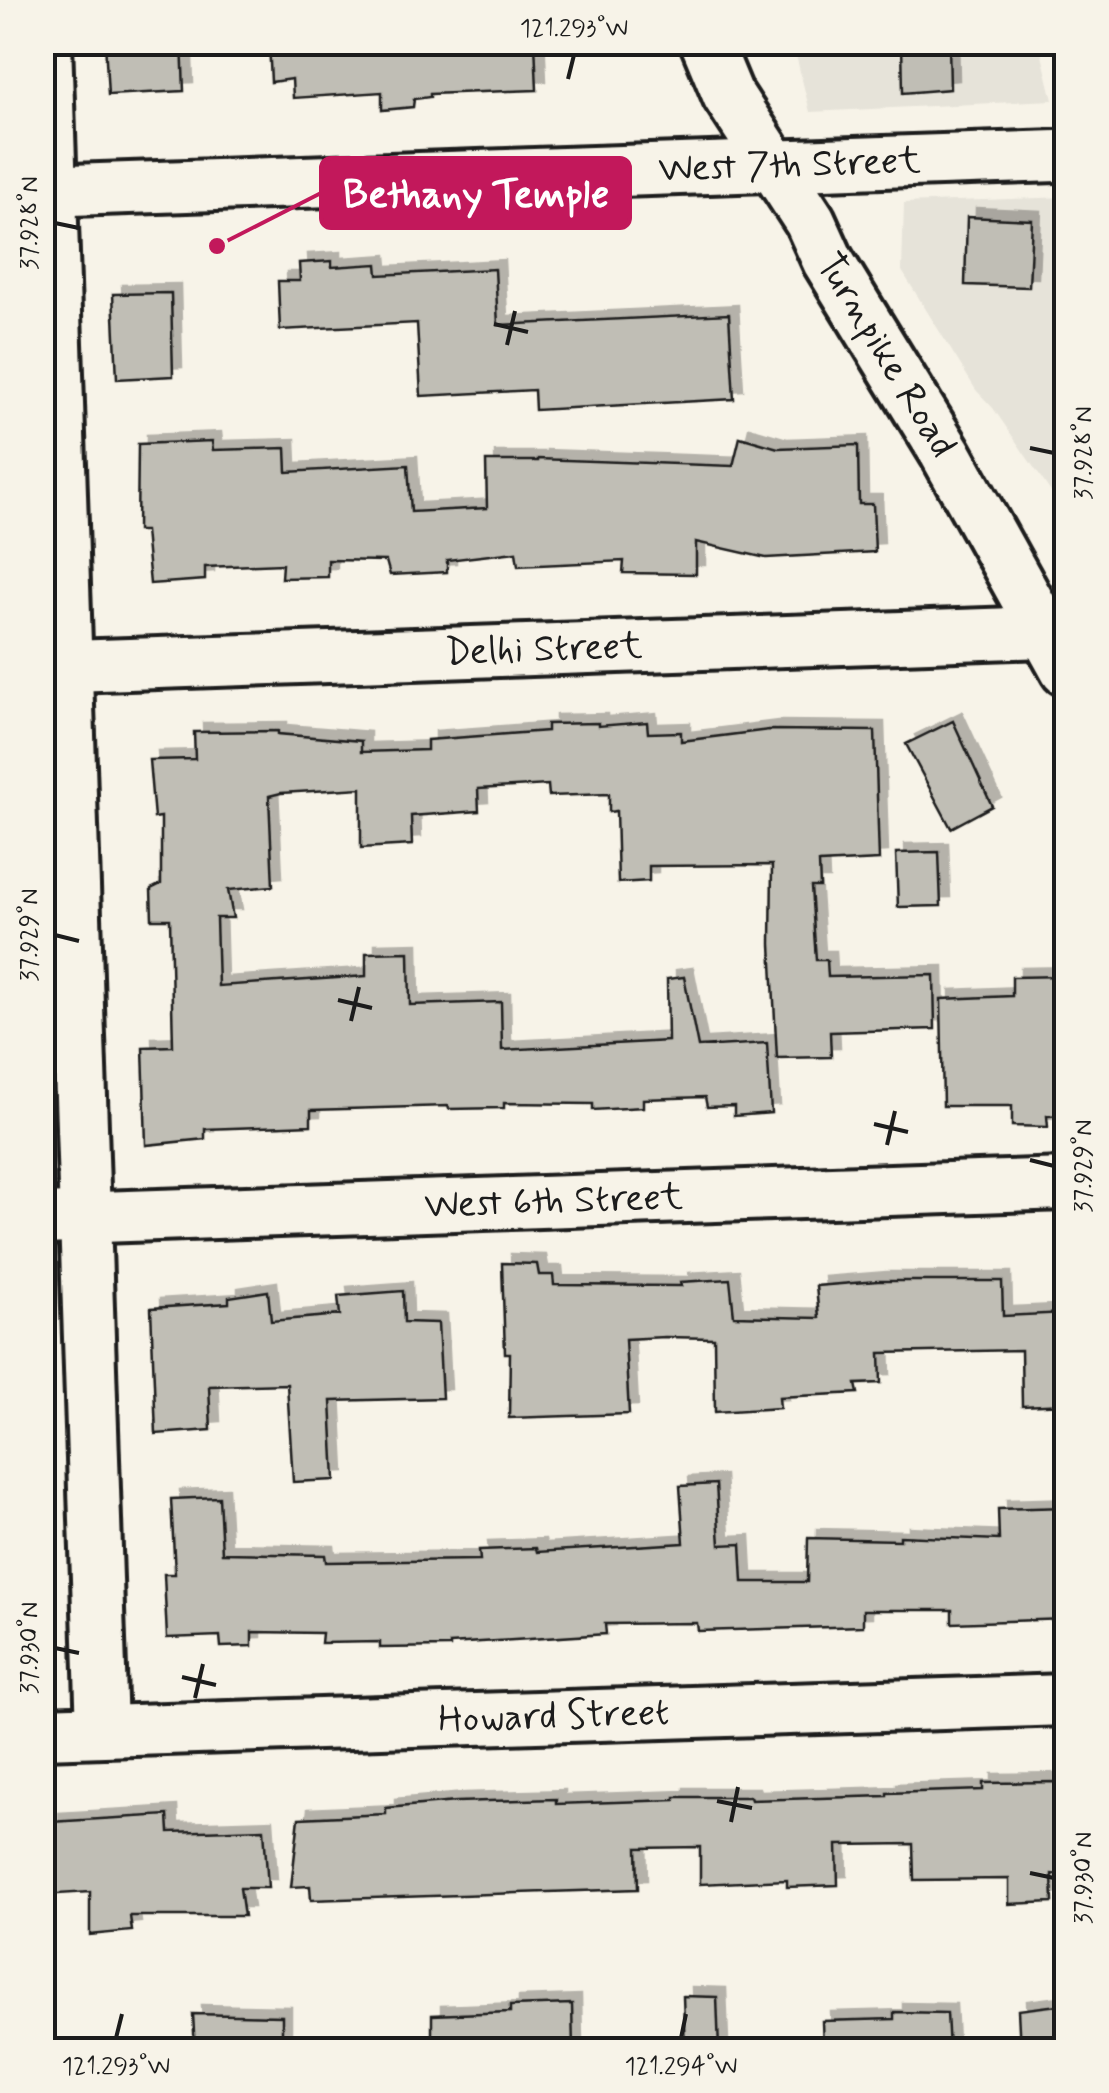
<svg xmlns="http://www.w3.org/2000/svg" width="1109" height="2093" viewBox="0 0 1109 2093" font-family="Mynerve,sans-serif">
  <defs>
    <filter id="shadow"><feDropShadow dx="9" dy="-9" stdDeviation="0" flood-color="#0004"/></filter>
  </defs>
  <rect width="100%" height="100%" fill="#f7f3e8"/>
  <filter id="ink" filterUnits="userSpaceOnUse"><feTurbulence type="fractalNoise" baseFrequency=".01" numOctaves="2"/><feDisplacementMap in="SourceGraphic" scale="20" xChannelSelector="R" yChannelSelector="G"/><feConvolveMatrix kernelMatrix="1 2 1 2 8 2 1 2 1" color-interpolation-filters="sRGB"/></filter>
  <g filter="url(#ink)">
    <g fill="#e6e3d9">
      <polygon points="793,43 1039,43 1053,100 810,112"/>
      <polygon points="1066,197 1066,514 993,408 976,390 902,271 904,203"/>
    </g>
    <g fill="#c0beb5" stroke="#1c1c1c" stroke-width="2.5" filter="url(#shadow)">
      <polygon points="105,42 182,42 184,91 108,95"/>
      <polygon points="269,42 535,42 537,90 430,94 430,97 414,99 413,107 382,110 382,92 293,98 292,79 271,82"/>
      <polygon points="902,42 949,42 950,89 903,93"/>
      <polygon points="967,217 1032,220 1029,287 965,285"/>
      <polygon points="332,261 332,267 377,264 378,275 495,269 498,325 729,314 734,399 535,410 534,390 421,396 417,323 280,330 278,281 300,281 299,263"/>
      <polygon points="171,293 173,376 117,379 113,294"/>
      <polygon points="740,437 778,448 858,445 859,504 873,504 875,552 766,558 696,542 696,574 623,573 624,561 518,566 516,552 447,560 447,572 390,575 386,561 328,560 328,577 281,578 282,564 205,567 205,580 150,584 145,531 137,531 138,444 212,441 213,450 286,448 287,472 408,465 411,512 487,508 486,461 538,461 538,459 733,466"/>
      <polygon points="953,721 992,806 951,828 906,744"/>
      <polygon points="647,722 648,733 681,732 681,741 769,730 875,731 879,860 819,863 820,887 811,887 816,960 827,960 828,977 934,975 935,1029 830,1032 831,1057 777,1058 771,944 772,865 649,866 649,881 618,883 616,811 609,812 609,794 549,796 548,785 478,789 479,811 411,816 412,845 361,848 361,788 281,793 269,796 273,886 228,890 233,918 216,918 218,986 366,976 366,953 409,952 410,1005 501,1002 502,1050 668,1041 667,979 684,977 698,1047 767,1043 771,1113 734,1116 734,1106 707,1107 705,1097 643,1099 643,1107 593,1110 593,1104 504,1103 504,1108 449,1109 448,1106 311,1110 311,1125 205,1129 205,1139 146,1145 143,1047 173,1046 170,919 152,919 151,889 161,884 161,817 154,818 149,760 195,759 194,732 278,731 278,734 361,741 361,752 427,750 427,740 547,731 547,724 598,723 598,726"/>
      <polygon points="939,852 941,906 898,907 896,853"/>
      <polygon points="1066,976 1066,1115 1047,1116 1048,1127 1012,1126 1012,1106 943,1106 941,999 1012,996 1012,977"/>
      <polygon points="502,1263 537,1264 539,1275 553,1275 554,1285 681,1286 680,1282 730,1279 734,1316 819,1318 816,1286 878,1281 1002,1281 1003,1316 1066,1313 1066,1404 1022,1406 1021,1350 880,1353 881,1383 856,1384 858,1393 779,1397 780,1408 715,1412 714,1338 665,1337 625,1339 629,1414 509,1418 510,1353 505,1353"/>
      <polygon points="268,1291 271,1321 340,1315 338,1296 403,1291 404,1322 438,1323 442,1398 331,1401 335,1480 293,1482 287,1384 209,1386 211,1430 156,1434 151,1308 229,1303 229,1297"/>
      <polygon points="716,1484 720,1545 741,1544 743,1582 807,1582 808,1538 900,1540 900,1536 999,1540 998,1509 1066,1507 1066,1619 952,1623 952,1610 863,1610 863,1626 698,1631 697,1623 605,1624 606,1634 450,1644 450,1647 380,1648 380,1642 321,1643 322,1633 252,1632 252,1646 221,1647 220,1636 167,1638 164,1574 175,1574 171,1499 219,1497 222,1553 325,1555 326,1562 480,1560 479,1550 536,1548 537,1552 684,1543 680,1486"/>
      <polygon points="1058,1782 1063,1875 1052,1874 1053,1902 1009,1904 1009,1879 914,1880 913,1844 837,1845 838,1885 787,1887 787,1880 700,1884 700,1847 637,1848 638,1889 311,1900 310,1886 291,1887 299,1818 386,1814 386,1808 456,1802 556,1799 556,1804 675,1800 675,1797 750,1797 751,1800 887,1796 887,1793 983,1790 983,1783"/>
      <polygon points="168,1815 169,1832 264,1829 268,1888 240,1888 244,1916 130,1916 132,1931 90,1935 90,1892 42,1895 42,1833 50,1833 50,1822"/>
      <polygon points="683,1996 717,1997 719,2050 685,2050"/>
      <polygon points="572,2004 573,2050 432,2050 432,2015 510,2012 510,2006"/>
      <polygon points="1066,2004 1066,2050 1020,2050 1018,2010"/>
      <polygon points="894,2012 947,2013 949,2050 823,2050 822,2021 894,2019"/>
      <polygon points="193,2014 282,2016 282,2050 195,2050"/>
    </g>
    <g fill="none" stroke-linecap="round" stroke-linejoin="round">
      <defs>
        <g id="minor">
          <polyline points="46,42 102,1730"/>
          <path id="s1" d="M706,42l22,53 82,126 18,40 117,191 121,218"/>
          <path id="s2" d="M42,191l1015,-35"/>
          <path id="s3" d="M42,667l1003,-35"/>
          <path id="s4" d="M42,1219l1024,-35"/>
          <path id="s5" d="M42,1733l1024,-33"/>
        </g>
      </defs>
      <use href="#minor" stroke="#1c1c1c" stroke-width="58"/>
      <use href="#minor" stroke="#f7f3e8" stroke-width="50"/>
    </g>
  </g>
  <path fill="none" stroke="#1c1c1c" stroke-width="4" d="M568,79l6,-24M55,223l24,5M494,324l34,8M507,345l8,-34M1030,448l24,5M55,935l24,6M338,1000l34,8M351,1021l8,-34M874,1124l34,8M887,1145l8,-34M1030,1160l24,6M55,1648l24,5M182,1677l34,8M195,1698l8,-34M717,1801l35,7M731,1822l7,-35M1030,1873l24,5M116,2038l6,-24M681,2038l5,-24"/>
  <g text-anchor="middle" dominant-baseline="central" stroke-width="8" stroke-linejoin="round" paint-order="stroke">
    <g font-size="38" fill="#1c1c1c" stroke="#f7f3e8">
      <text stroke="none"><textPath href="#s2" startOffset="748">West 7th Street</textPath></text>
      <text stroke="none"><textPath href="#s1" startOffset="362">Turnpike Road</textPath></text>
      <text stroke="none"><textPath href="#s3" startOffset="502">Delhi Street</textPath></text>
      <text stroke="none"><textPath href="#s4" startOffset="512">West 6th Street</textPath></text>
      <text stroke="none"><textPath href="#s5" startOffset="512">Howard Street</textPath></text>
    </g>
  </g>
  <path fill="none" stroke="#c2185b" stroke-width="4" d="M217 246L321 193"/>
  <circle fill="#c2185b" stroke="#f7f3e8" stroke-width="4" cx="217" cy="246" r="10"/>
  <rect fill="#c2185b" stroke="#c2185b" stroke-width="4" x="321" y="158" width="309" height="70" rx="10"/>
  <g font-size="40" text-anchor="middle" font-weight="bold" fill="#fff">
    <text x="476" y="207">Bethany Temple</text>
  </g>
  <rect width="1109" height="2093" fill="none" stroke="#f7f3e8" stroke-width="110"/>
  <rect x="55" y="55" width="999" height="1983" fill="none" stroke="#1c1c1c" stroke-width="4"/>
  <g font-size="25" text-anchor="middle" fill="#1c1c1c">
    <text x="574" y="36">121.293°W</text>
    <text transform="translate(28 223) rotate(-90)" y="9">37.928°N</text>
    <text transform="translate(1082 453) rotate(-90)" y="9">37.928°N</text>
    <text transform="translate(28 935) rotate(-90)" y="9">37.929°N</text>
    <text transform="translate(1082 1166) rotate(-90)" y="9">37.929°N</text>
    <text transform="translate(28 1648) rotate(-90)" y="9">37.930°N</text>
    <text transform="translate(1082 1878) rotate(-90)" y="9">37.930°N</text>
    <text x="116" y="2074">121.293°W</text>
    <text x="681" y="2074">121.294°W</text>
  </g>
</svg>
